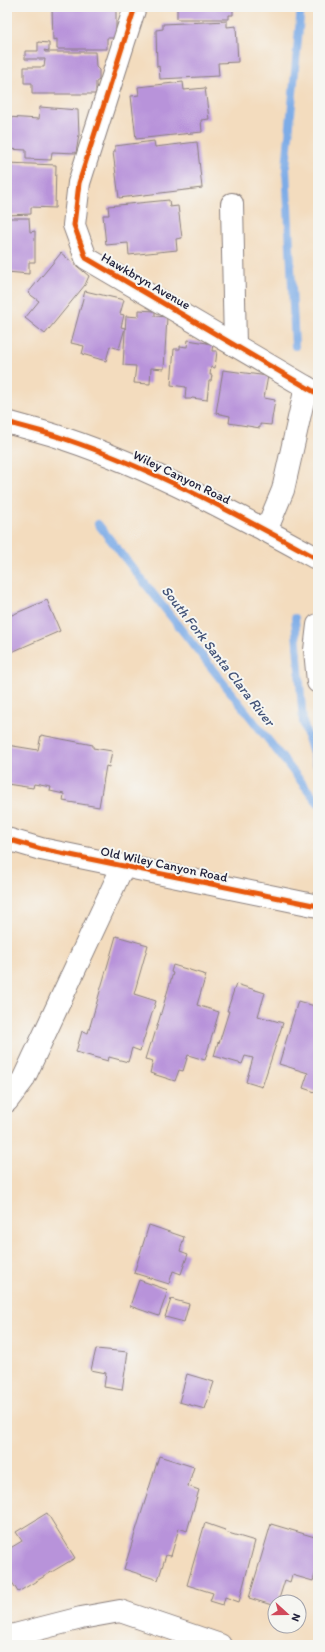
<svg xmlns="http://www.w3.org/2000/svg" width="325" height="1652" viewBox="0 0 325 1652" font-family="Itim,sans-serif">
  <rect width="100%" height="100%" fill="#f6f6f2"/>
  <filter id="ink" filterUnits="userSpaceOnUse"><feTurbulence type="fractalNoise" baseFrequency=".025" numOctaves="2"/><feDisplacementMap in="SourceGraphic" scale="8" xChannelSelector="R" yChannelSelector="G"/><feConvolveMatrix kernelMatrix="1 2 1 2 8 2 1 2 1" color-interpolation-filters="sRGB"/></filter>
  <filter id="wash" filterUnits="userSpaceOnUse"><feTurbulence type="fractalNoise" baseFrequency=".012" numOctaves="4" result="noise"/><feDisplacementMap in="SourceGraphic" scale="16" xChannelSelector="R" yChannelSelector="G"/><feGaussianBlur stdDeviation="0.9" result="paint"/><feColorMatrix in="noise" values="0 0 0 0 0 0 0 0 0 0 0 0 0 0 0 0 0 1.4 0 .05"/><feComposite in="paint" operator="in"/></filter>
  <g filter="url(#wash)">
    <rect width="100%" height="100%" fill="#f3dcbe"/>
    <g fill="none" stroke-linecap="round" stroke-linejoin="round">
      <g stroke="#7dace7" stroke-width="8">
        <polyline points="295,346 286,168 301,7"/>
        <polyline points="98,524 318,803"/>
        <polyline points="295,618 303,722 318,769"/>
      </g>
    </g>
    <g id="blocks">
      <g fill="#b893da">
        <polygon points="58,7 116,7 116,38 107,38 107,49 57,49 57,39 53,40 52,8"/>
        <polygon points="177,7 233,7 233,15 229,15 229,19 177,19"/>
        <polygon points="227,21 227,27 236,26 238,62 218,63 219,76 160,79 159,66 157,67 156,30 163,29 163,24"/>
        <polygon points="38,42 49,43 49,51 44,50 45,52 95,52 96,67 99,70 99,80 96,82 96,94 32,94 32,83 24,83 24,67 44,67 45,59 25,59 25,51 38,51"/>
        <polygon points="183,82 184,90 205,88 209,119 201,120 202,132 136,139 131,96 139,95 138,87"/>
        <polygon points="40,107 78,110 79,135 76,153 52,152 51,160 26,159 26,150 7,149 7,117 39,119"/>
        <polygon points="154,141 155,147 197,142 202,188 119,198 113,152 115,152 115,146"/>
        <polygon points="7,163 56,165 55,208 31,207 31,214 7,215"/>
        <polygon points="169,200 170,207 178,206 182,238 176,239 177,250 129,255 128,243 106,245 103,215 109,215 108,206"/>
        <polygon points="7,218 29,218 30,232 35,231 35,262 29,262 29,274 7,272"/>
        <polygon points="61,253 89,276 85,285 45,334 25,318 39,301 28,293"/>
        <polygon points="85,291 124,300 120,314 124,315 121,327 125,328 119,349 110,346 106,361 82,354 84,346 71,343"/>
        <polygon points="139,310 155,311 155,316 167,317 164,369 151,368 150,384 134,383 136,366 123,365 126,316 139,317"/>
        <polygon points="188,340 213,344 212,351 217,351 215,368 211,367 210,375 212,375 211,381 209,381 207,400 192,398 191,399 185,399 186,387 171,385 174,349 180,349 180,346 187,347"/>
        <polygon points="223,370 268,376 264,398 275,400 271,425 260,424 260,428 229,423 230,416 216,413"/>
        <polygon points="47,600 60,631 7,654 7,617"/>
        <polygon points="41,735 93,745 93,748 112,751 109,767 106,766 99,807 63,801 64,794 50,791 51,787 34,784 33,788 7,784 7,745 38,750"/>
        <polygon points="116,936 148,945 134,994 156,1001 140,1051 132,1048 128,1062 109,1057 108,1061 76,1052 82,1031 88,1033"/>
        <polygon points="173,965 206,975 197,1005 219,1012 205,1060 188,1055 183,1071 179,1070 175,1081 150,1073 153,1061 145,1059 150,1043 152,1043 173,973 171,972"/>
        <polygon points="236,984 265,993 258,1016 283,1023 262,1087 246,1082 253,1058 245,1056 242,1064 214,1056 218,1042 219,1043 229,1011 227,1011"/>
        <polygon points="298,1001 318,1007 318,1093 303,1088 308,1073 279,1064"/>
        <polygon points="149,1225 184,1237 180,1251 188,1254 181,1274 173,1271 169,1284 134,1273"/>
        <polygon points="139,1280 168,1290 159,1316 130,1306"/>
        <polygon points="171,1299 189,1304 184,1322 165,1317"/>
        <polygon points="96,1349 128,1352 122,1390 104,1387 106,1373 91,1370"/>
        <polygon points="187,1374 214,1382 205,1409 179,1402"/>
        <polygon points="159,1456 194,1467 188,1486 199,1490 187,1531 179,1528 171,1556 166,1555 158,1580 124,1569"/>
        <polygon points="47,1513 75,1558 18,1592 7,1574 7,1550 22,1541 16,1532"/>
        <polygon points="205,1523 225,1530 225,1532 255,1541 239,1602 225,1597 223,1605 210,1601 213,1593 187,1585"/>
        <polygon points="271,1524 318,1538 318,1565 313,1581 292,1575 290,1582 285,1580 278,1602 275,1602 275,1606 249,1598"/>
      </g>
    </g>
  </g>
  <g filter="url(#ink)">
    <use href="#blocks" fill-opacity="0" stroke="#8a7f7c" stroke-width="1"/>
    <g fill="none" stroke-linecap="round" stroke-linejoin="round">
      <defs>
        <g id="minor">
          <polyline points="135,7 79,183 74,225 86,258 318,394"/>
          <polyline points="232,204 235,345"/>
          <path d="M7,422c19,6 39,10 58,17 87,29 173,76 253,120"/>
          <polyline points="266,531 283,490 306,387"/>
          <polyline points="318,625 315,650 318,682"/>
          <polyline points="7,839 41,849 318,906"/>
          <polyline points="7,1101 23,1080 123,866"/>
          <polyline points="7,1637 81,1618 120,1611 220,1645"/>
        </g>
      </defs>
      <use href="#minor" stroke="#8a7f7c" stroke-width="24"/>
      <use href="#minor" stroke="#fff" stroke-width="22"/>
      <defs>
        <g id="cycleway">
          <polyline points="135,7 79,183 74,225 86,258 318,394"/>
          <path d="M7,422c19,6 39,10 58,17 87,29 173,76 253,120"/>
          <polyline points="7,839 41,849 318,906"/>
        </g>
      </defs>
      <use href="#cycleway" stroke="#f6f6f2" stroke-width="8"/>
      <use href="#cycleway" stroke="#e8590c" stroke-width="5"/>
    </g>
  </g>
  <g text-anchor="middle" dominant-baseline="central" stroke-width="4" stroke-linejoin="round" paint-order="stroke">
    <g font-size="13" fill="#22223b" stroke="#f6f6f2">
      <text transform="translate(146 281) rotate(30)">Hawkbryn Avenue</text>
      <text transform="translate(182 477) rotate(26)">Wiley Canyon Road</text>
      <text transform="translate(164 864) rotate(12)">Old Wiley Canyon Road</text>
    </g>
    <g font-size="14" font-style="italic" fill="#425277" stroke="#f6f6f2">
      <text transform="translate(218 656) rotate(52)">South Fork Santa Clara River</text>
    </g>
  </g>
  <rect width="325" height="1652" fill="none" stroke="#f6f6f2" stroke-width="24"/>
  <g transform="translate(287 1614) rotate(111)"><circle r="19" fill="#f6f6f2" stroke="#a1a1a9"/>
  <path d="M0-3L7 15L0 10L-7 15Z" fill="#d1495b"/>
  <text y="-6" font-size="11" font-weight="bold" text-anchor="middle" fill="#22223b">N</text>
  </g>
</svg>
